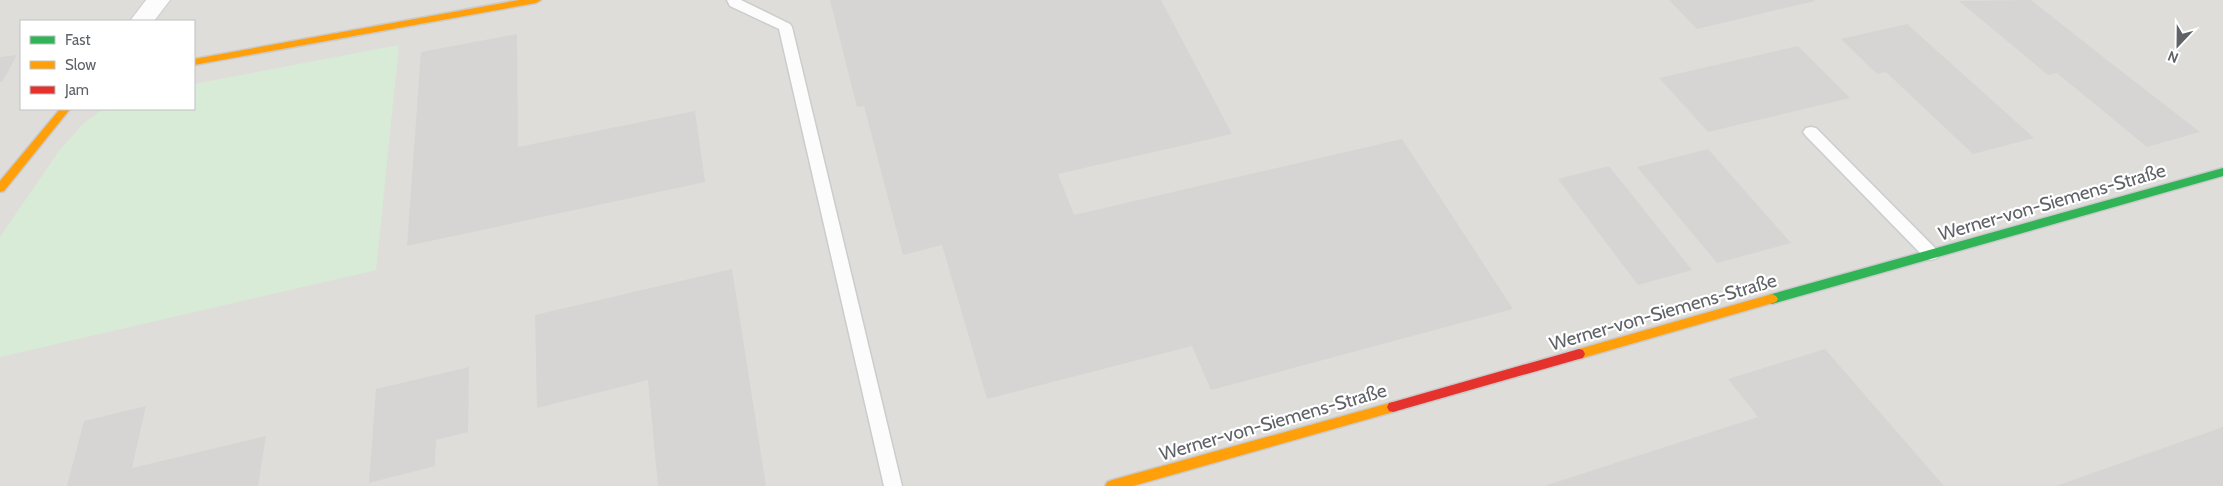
<svg xmlns="http://www.w3.org/2000/svg" width="2223" height="486" viewBox="0 0 2223 486" font-family="Cabin,sans-serif">
  <rect width="100%" height="100%" fill="#efeeea"/>
  <path fill="#dfddda" fill-rule="evenodd" d="M0,0h2223v486h-2223zM21,21h173v88h-173z"/>
  <polygon fill="#d8ebd6" points="399,45 376,270 0,357 0,237 59,151 84,123 103,109 194,109 194,84"/>
  <g fill="#d6d5d3">
    <polygon points="830,0 1161,0 1232,134 1058,174 1074,215 1402,139 1513,309 1211,390 1192,346 987,399 942,245 903,255 864,106 857,107"/>
    <polygon points="1669,0 1815,0 1815,1 1697,29"/>
    <polygon points="2031,0 2107,60 2200,132 2147,147 2057,73 2048,75 1959,1"/>
    <polygon points="1907,24 1945,58 2034,138 1973,154 1886,72 1877,74 1841,39"/>
    <polygon points="517,34 518,147 695,111 705,182 407,246 421,52"/>
    <polygon points="1798,46 1850,98 1708,132 1659,78"/>
    <polygon points="17,55 2,82 0,82 0,57"/>
    <polygon points="1708,149 1791,243 1717,263 1637,167"/>
    <polygon points="1609,166 1692,270 1638,285 1558,179"/>
    <polygon points="732,269 766,486 658,486 648,380 537,408 535,315"/>
    <polygon points="1825,349 1944,486 1544,486 1758,417 1728,379"/>
    <polygon points="469,367 468,432 436,440 435,466 369,483 376,389"/>
    <polygon points="146,406 132,468 266,436 258,486 67,486 84,421"/>
    <polygon points="2223,427 2223,486 2056,486"/>
  </g>
  <g fill="none" stroke-linecap="round" stroke-linejoin="round">
    <defs>
      <g id="lane">
        <polygon points="727,0 741,0 790,24 792,27 902,486 884,486 779,29 730,6"/>
        <polygon points="1811,127 1816,128 1937,250 1939,254 1937,258 1931,260 1925,258 1806,136 1803,132 1806,128"/>
      </g>
      <polygon id="street" points="146,0 170,0 154,21 130,21"/>
      <polygon id="fast" points="2223,168 2223,176 1772,304 1768,302 1766,299 1768,296 1772,294"/>
      <g id="slow">
        <polygon points="519,0 541,0 536,3 194,65 194,59"/>
        <polygon points="60,109 70,109 4,191 0,192 0,181"/>
        <polygon points="1772,294 1776,296 1778,299 1776,302 1579,359 1575,358 1573,354 1575,350 1579,349"/>
        <polygon points="1393,402 1397,403 1399,407 1397,411 1393,412 1133,486 1105,486 1107,482 1112,480"/>
      </g>
      <polygon id="jam" points="1579,349 1583,350 1585,354 1583,358 1579,359 1393,412 1389,411 1387,407 1389,403 1393,402"/>
    </defs>
    <use href="#lane" stroke="#cbcccc" stroke-width="3"/>
    <use href="#street" stroke="#cbcccc" stroke-width="2"/>
    <use href="#fast" stroke="#cacacb" stroke-width="3"/>
    <use href="#slow" stroke="#cacacb" stroke-width="3"/>
    <use href="#jam" stroke="#cacacb" stroke-width="3"/>
    <use href="#lane" fill="#fdfcfc" fill-rule="evenodd"/>
    <use href="#street" fill="#fdfcfc" fill-rule="evenodd"/>
    <use href="#fast" fill="#30b455" fill-rule="evenodd"/>
    <use href="#slow" fill="#ff9f0a" fill-rule="evenodd"/>
    <use href="#jam" fill="#e5322d" fill-rule="evenodd"/>
  </g>
  <g text-anchor="middle" dominant-baseline="central" stroke-width="4.5" stroke-linejoin="round" paint-order="stroke">
    <g font-size="19" fill="#5f6368" stroke="#fff">
      <text transform="translate(2052 202) rotate(-16)">Werner-von-Siemens-Straße</text>
      <text transform="translate(1663 312) rotate(-16)">Werner-von-Siemens-Straße</text>
      <text transform="translate(1273 422) rotate(-16)">Werner-von-Siemens-Straße</text>
    </g>
  </g>
  <rect x="20" y="20" width="175" height="90" fill="#ffffff" stroke="#bfc1c3"/>
  <rect x="30" y="36" width="25" height="8" fill="#30b455" stroke="#bfc1c3"/>
  <text x="65" y="45" font-size="15" fill="#5f6368">Fast</text>
  <rect x="30" y="61" width="25" height="8" fill="#ff9f0a" stroke="#bfc1c3"/>
  <text x="65" y="70" font-size="15" fill="#5f6368">Slow</text>
  <rect x="30" y="86" width="25" height="8" fill="#e5322d" stroke="#bfc1c3"/>
  <text x="65" y="95" font-size="15" fill="#5f6368">Jam</text>
  <g transform="translate(2178 45) rotate(202)" stroke="#ffffff" stroke-width="4" paint-order="stroke">
  <path d="M0-4L9 19L0 12L-9 19Z" fill="#5f6368"/>
  <text y="-8" font-size="14" font-weight="bold" text-anchor="middle" fill="#5f6368">N</text>
  </g>
</svg>
